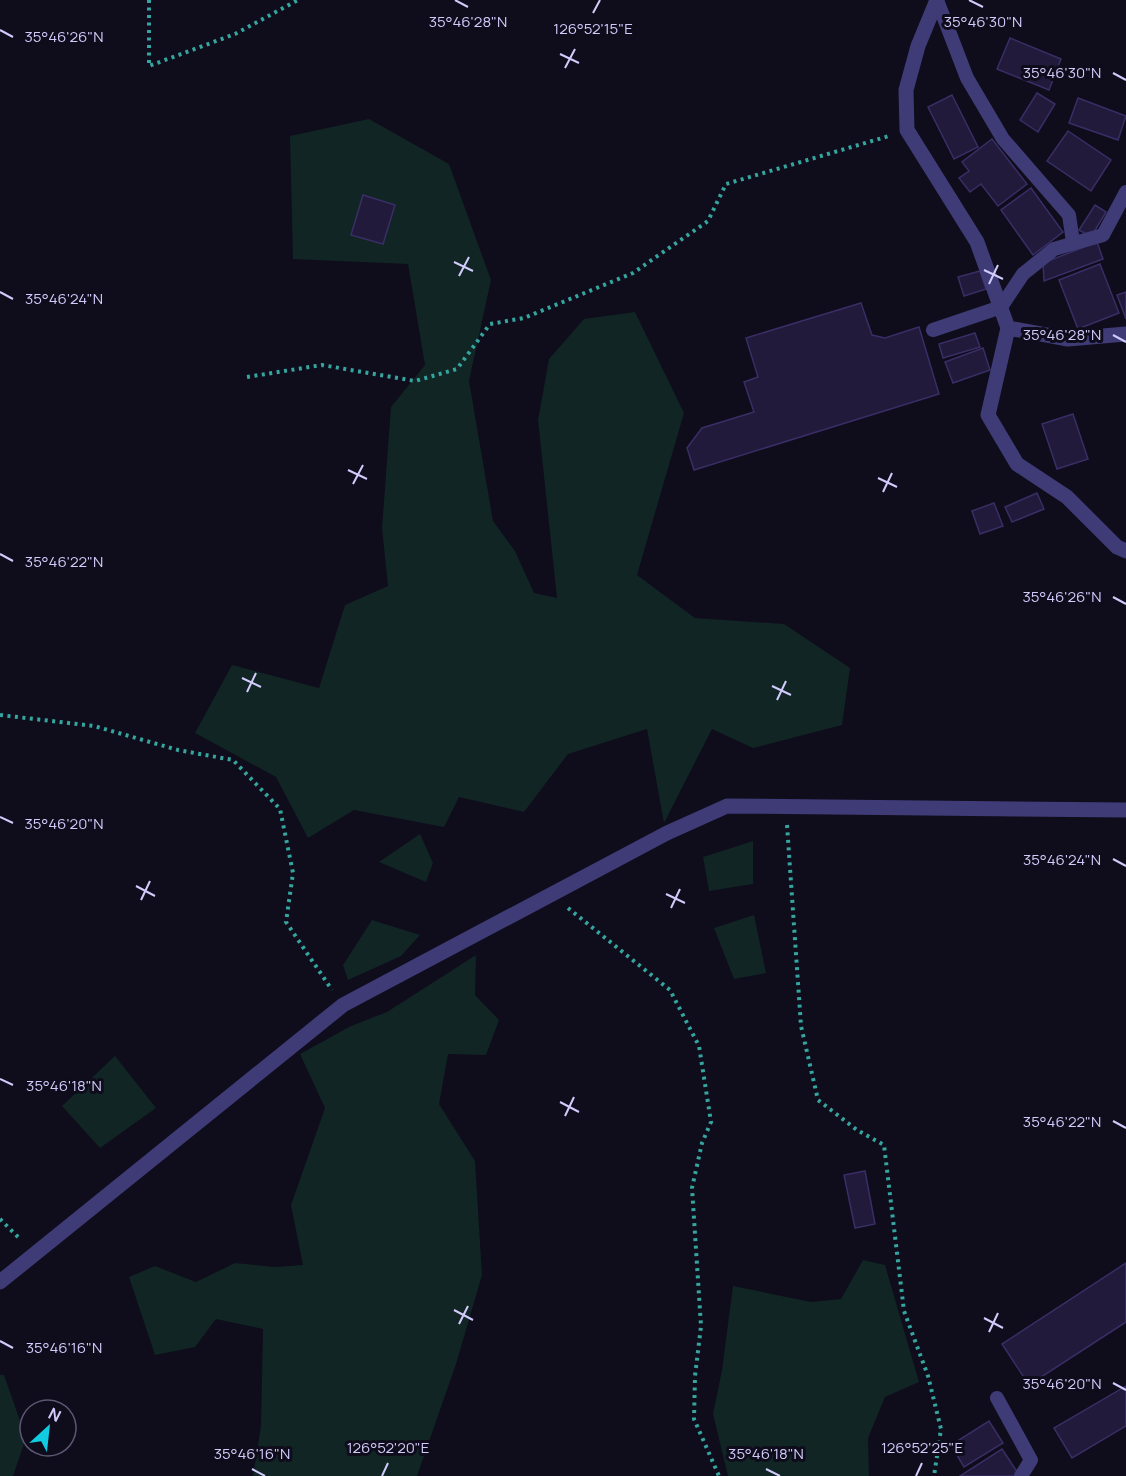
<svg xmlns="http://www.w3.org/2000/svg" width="1126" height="1476" viewBox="0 0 1126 1476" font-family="Manrope,sans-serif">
  <rect width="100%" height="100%" fill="#0f0c1b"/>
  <g fill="#102524">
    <polygon points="369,119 449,164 491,280 469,381 493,521 515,551 534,593 557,598 538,420 549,359 584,319 635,312 684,413 637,575 695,618 784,624 850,668 842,725 753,748 712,729 664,823 647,729 568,754 524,812 459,797 444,827 354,810 308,838 276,777 195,733 232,665 319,688 345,605 388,586 382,528 391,407 425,365 408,264 293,259 290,136"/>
    <polygon points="420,834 433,863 426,882 379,862"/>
    <polygon points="753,841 753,884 709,891 703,857"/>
    <polygon points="754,915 766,973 734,979 714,928"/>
    <polygon points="372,920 420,935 401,956 348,980 343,965"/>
    <polygon points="476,955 475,995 499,1020 486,1055 448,1054 439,1104 475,1161 482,1275 456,1364 417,1476 253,1476 261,1426 263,1329 216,1319 195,1347 155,1355 129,1277 155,1266 196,1282 235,1263 275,1267 303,1265 291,1205 325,1108 300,1054 351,1026 387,1012"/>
    <polygon points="115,1056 156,1108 100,1148 62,1106"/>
    <polygon points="863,1260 885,1265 919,1382 885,1397 868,1438 869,1476 728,1476 713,1414 722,1370 733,1286 811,1302 841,1299"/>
    <polygon points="0,1375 4,1375 26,1438 13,1476 0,1476"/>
  </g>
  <g fill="#211a3b" stroke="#392e65" stroke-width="1.5">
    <polygon points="1010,38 1061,59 1049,90 997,69"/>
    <polygon points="1037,93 1055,104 1038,132 1020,120"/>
    <polygon points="952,95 978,147 954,159 928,107"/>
    <polygon points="1078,98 1126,116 1118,140 1069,123"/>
    <polygon points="1068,131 1111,160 1091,191 1047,161"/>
    <polygon points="992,139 1027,184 998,206 981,184 970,192 959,178 969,171 962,162"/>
    <polygon points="1031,188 1063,232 1033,255 1001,210"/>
    <polygon points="363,195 395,205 383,244 351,235"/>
    <polygon points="1095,205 1106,212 1091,237 1079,230"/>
    <polygon points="1097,242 1103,259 1044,281 1043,263"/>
    <polygon points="1100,264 1119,313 1078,329 1059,280"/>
    <polygon points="980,271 986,289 964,296 958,277"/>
    <polygon points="1126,292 1126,319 1117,295"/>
    <polygon points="861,303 872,335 885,338 919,327 939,394 694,470 687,448 702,428 754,412 744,382 758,377 746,338"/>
    <polygon points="975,333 980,347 943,358 939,344"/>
    <polygon points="983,348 990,370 953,383 945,362"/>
    <polygon points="1073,414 1088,459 1057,469 1042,424"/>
    <polygon points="1037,493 1044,509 1012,522 1005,507"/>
    <polygon points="994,503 1003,526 980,534 972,511"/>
    <polygon points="865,1171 875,1224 855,1228 844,1175"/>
    <polygon points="1126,1263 1126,1322 1029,1385 1002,1344"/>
    <polygon points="1126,1386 1126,1426 1072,1458 1054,1428"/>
    <polygon points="989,1421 1003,1443 964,1467 951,1445"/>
    <polygon points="1002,1449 1018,1473 1014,1476 960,1476"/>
  </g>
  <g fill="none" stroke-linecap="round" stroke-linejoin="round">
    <g stroke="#35a59f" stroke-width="4" stroke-dasharray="3 4.5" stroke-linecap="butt">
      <polyline points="149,0 149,66 235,34 298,0"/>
      <polyline points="247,377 322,365 415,381 457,369 490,324 524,318 633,273 708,221 726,184 889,136"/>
      <polyline points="0,715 94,726 178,750 233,760 280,809 293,873 286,922 332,990"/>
      <polyline points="787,825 801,1026 818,1100 857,1130 884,1145 904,1311 928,1376 941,1429 934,1476"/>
      <polyline points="568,908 670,990 699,1046 711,1122 702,1143 692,1188 701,1326 695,1376 694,1419 719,1476"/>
      <polyline points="0,1219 21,1240"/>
    </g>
    <g stroke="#3e3b77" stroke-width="14">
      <polyline points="937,0 967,78 1003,139 1069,215 1073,242"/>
      <polyline points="933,330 1001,307 1023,274 1054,249 1103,235 1126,192"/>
      <polyline points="997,1398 1031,1460 1021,1476"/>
    </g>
    <g stroke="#3e3b77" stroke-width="15">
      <polyline points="937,0 918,46 906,90 907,130 977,242 1008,328 1068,339 1126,334"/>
      <polyline points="1008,328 988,415 1017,464 1067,497 1117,547 1126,551"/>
      <polyline points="0,1282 343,1005 667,833 727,806 1126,810"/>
    </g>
  </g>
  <path fill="none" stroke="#d1cbfb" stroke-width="2" d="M455,0l13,7M969,0l14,7M593,13l7,-13M0,30l13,7M560,54l19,9M565,68l10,-19M1113,73l13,7M454,262l19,9M984,270l19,9M459,276l10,-19M989,284l9,-19M0,292l13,7M1113,335l13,7M348,470l19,9M878,478l19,9M353,484l10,-19M883,492l9,-19M0,554l13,7M1113,597l13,7M242,678l19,9M772,686l19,9M247,692l9,-19M777,700l9,-19M0,817l13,6M1113,859l13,7M136,886l19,10M666,894l19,9M141,900l9,-19M671,908l9,-19M0,1079l13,6M560,1102l19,10M565,1116l9,-19M1113,1121l13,7M454,1310l19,10M984,1318l19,10M459,1324l9,-18M989,1332l9,-19M0,1341l13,7M1113,1383l13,7M252,1469l13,7M766,1469l14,7M382,1476l6,-13M916,1476l6,-13"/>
  <g font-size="15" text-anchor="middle" fill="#d1cbfb" stroke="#0f0c1b" stroke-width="6" stroke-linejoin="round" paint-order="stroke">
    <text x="468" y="27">35°46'28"N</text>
    <text x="983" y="27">35°46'30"N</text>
    <text x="593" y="34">126°52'15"E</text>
    <text x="64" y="42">35°46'26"N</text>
    <text x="1062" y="78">35°46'30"N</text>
    <text x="64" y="304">35°46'24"N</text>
    <text x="1062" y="340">35°46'28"N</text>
    <text x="64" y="567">35°46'22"N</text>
    <text x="1062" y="602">35°46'26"N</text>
    <text x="64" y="829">35°46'20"N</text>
    <text x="1062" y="865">35°46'24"N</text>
    <text x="64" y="1091">35°46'18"N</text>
    <text x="1062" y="1127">35°46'22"N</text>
    <text x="64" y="1353">35°46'16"N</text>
    <text x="1062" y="1389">35°46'20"N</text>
    <text x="388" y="1453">126°52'20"E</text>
    <text x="922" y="1453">126°52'25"E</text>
    <text x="252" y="1459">35°46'16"N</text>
    <text x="766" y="1459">35°46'18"N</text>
  </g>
  <g transform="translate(48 1428) rotate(27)"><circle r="28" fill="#0f0c1b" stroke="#5d5875" stroke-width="1.5"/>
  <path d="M0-4.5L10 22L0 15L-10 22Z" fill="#10cbe2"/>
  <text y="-9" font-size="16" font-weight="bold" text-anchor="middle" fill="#d1cbfb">N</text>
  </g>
</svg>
